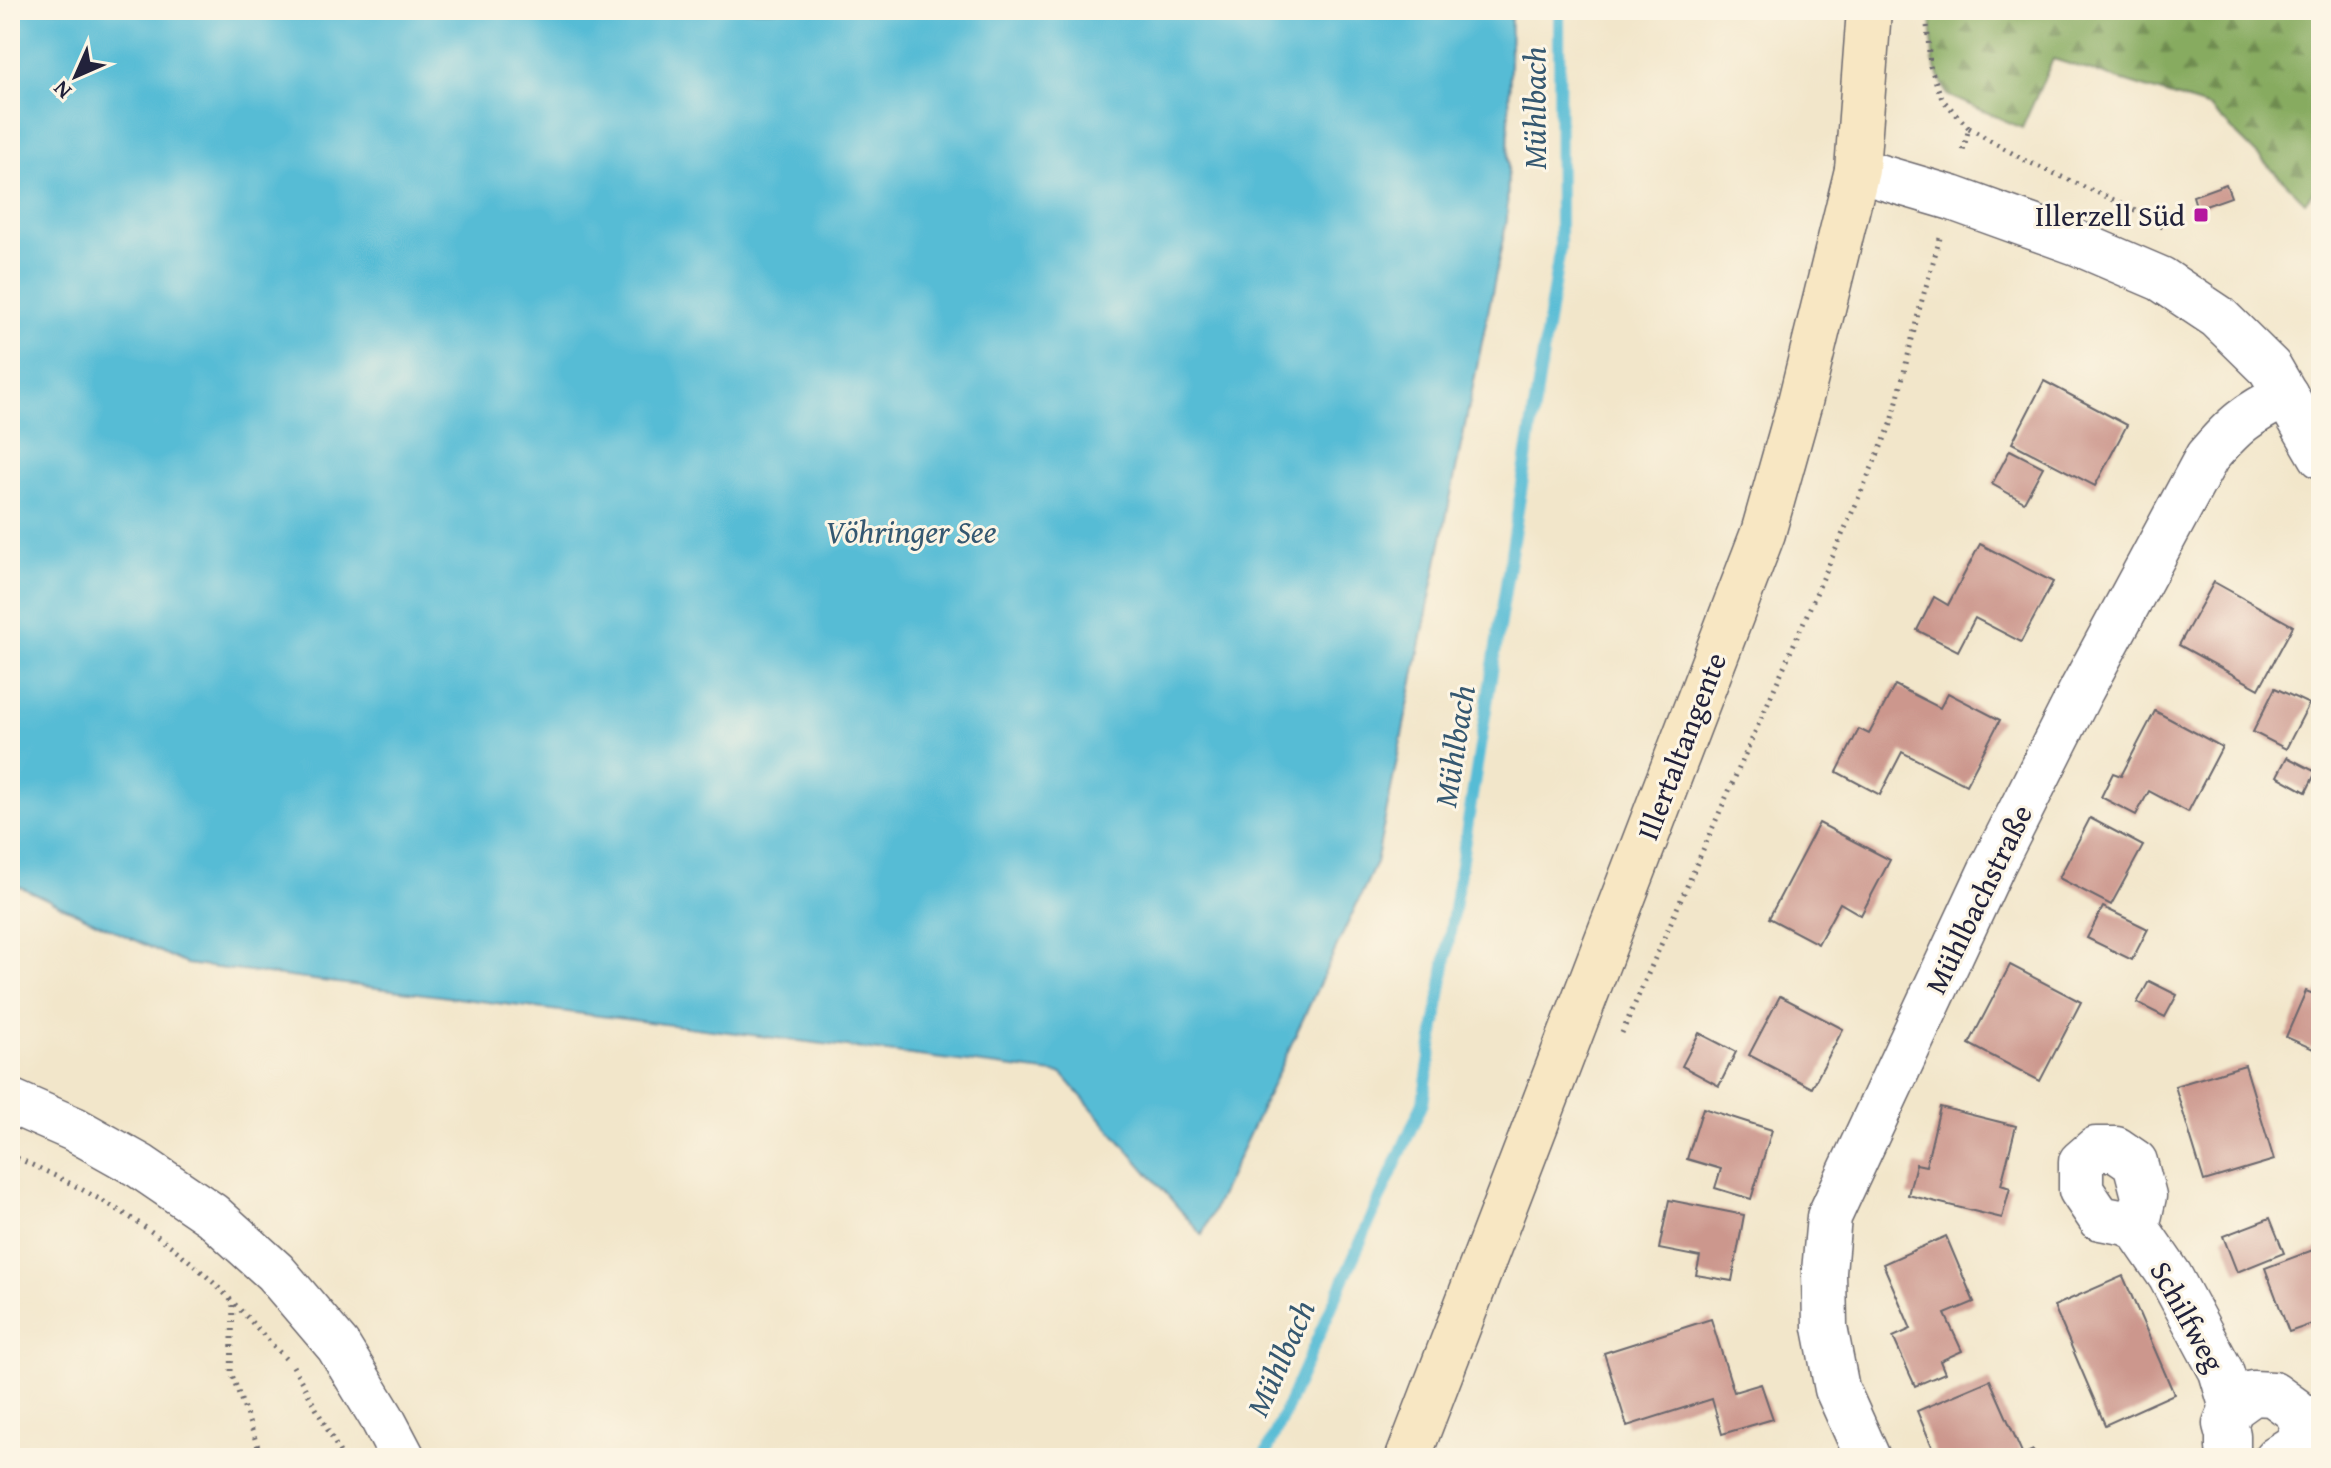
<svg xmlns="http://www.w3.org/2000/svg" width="2331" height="1468" viewBox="0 0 2331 1468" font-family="'Gentium Book Plus',serif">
  <defs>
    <pattern id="forest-firs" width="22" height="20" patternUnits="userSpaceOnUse" patternTransform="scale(2)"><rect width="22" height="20" fill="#87ab60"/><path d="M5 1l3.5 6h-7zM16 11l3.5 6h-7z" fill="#6e8b50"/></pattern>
  </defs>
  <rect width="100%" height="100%" fill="#fcf5e5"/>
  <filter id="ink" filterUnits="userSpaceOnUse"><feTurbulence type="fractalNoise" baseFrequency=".0125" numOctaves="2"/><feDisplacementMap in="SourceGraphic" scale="16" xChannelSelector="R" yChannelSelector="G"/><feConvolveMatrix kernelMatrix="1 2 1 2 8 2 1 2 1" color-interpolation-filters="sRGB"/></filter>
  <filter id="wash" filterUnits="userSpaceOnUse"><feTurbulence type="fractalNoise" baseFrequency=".006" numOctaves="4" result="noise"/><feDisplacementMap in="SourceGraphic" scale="32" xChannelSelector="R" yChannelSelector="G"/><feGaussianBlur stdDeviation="1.8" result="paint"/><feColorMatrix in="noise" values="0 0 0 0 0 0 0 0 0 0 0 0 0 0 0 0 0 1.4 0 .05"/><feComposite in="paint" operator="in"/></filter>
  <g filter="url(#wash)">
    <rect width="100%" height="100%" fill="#f2e6ca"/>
    <polygon fill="url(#forest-firs)" stroke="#54664e" stroke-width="2" points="1931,10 2321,10 2321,181 2305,202 2210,108 2053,59 2022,128 1947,95 1933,61"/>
    <polygon fill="#57bcd5" stroke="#3c6f88" stroke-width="2" points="10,10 1511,10 1507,219 1376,863 1202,1235 1062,1074 186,964 10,882"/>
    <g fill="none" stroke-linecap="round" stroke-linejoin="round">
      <polyline stroke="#57bcd5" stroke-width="12" points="1264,1458 1423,1102 1560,248 1559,10"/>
    </g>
    <g id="blocks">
      <g fill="#cc978d">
        <polygon points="2226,184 2231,197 2197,209 2193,196"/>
        <polygon points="2044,381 2127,425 2095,486 2012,443"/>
        <polygon points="2010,450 2043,467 2024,502 1992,484"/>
        <polygon points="1980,544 2053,582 2021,642 1975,618 1958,651 1917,630 1934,597 1948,605"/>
        <polygon points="2214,582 2293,626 2259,689 2179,645"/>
        <polygon points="1895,685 1940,708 1948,693 2000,720 1966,785 1902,752 1880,795 1837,772 1859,729 1869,734"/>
        <polygon points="2275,688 2309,704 2286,749 2253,732"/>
        <polygon points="2155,711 2222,747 2188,812 2149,791 2136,815 2101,797 2113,773 2121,776"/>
        <polygon points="2287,757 2316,772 2306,792 2277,776"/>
        <polygon points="2090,818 2143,846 2111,905 2059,878"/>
        <polygon points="1819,823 1890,860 1861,915 1840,903 1818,944 1769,918"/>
        <polygon points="2103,907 2148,929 2132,960 2087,938"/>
        <polygon points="2010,965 2081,1002 2040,1081 1969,1044"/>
        <polygon points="2149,981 2177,995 2165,1017 2137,1003"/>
        <polygon points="2321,984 2321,1049 2320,1052 2286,1037 2306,991 2316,995"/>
        <polygon points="1780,996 1843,1029 1812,1088 1749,1055"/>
        <polygon points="1699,1033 1736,1052 1719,1086 1682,1066"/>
        <polygon points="2245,1065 2274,1160 2204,1181 2175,1086"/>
        <polygon points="1940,1107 2016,1126 2001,1185 2010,1188 2002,1218 1908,1195 1916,1164 1926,1166"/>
        <polygon points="1703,1108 1772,1130 1751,1199 1715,1188 1721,1169 1687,1159"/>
        <polygon points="1669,1200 1744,1215 1732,1281 1696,1275 1700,1257 1659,1249"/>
        <polygon points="2270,1218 2284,1253 2237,1272 2223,1236"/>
        <polygon points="1946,1236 1974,1302 1945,1314 1962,1351 1940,1361 1945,1373 1915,1386 1893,1337 1911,1329 1883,1264"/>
        <polygon points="2321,1247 2321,1321 2289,1332 2265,1268"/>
        <polygon points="2123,1276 2174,1394 2105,1425 2054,1306"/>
        <polygon points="1711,1319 1734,1392 1761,1384 1773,1419 1722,1434 1712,1399 1627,1426 1604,1353"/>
        <polygon points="1990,1380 2023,1455 2033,1450 2037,1458 1937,1458 1917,1411"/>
      </g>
    </g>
  </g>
  <g filter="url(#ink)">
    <use href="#blocks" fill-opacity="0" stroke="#6b676d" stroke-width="2"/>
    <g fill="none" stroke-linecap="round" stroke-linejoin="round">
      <defs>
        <g id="street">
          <polyline points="1857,170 1952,198 2077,243 2161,279 2218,317 2270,368 2321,456"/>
          <polyline points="10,1101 74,1129 140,1166 212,1215 275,1272 338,1346 382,1418 403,1458"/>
          <polyline points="2137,1228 2126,1223 2100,1218 2081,1190 2081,1162 2096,1149 2116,1149 2135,1162 2144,1196 2137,1228 2170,1276 2221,1371 2232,1408"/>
          <polyline points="2228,1448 2228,1435 2225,1424 2232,1408 2253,1393 2273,1394 2295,1410 2304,1427 2295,1446 2276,1458"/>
          <path d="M1868,1458l-31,-69 -12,-62 -1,-55 5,-55 164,-352 89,-176 125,-232c27,-32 40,-43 79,-62"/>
        </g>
        <polyline id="secondary" points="1408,1458 1763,533 1800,402 1857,170 1869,10"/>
      </defs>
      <use href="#street" stroke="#6b676d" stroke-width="47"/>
      <use href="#secondary" stroke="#6b676d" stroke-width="47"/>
      <g stroke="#6b676d" stroke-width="5" stroke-dasharray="2 6" stroke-linecap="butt">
        <polyline points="1926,10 1930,66 1942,99 1969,128 1962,155"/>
        <polyline points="1969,128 2026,161 2123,204 2168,230"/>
        <polyline points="1622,1033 1892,422 1918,314 1940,238"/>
        <path d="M10,1155c66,29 131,63 185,111 33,28 61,62 91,93"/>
        <polyline points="233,1305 231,1372 262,1458"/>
        <polyline points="293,1366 343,1458"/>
      </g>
      <use href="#street" stroke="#fff" stroke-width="44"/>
      <use href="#secondary" stroke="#f8e7c3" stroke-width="44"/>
    </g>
  </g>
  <rect fill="#b5179e" stroke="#fcf5e5" stroke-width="3" x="2193" y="207" width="16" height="16" rx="4"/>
  <g text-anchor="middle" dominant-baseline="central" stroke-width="6" stroke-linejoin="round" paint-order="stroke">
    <g font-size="30" fill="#22223b" stroke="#fcf5e5" text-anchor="end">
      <text x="2185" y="215">Illerzell Süd</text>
    </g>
    <g font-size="30" fill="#22223b" stroke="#fcf5e5">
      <text transform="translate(1681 746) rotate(-69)">Illertaltangente</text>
      <text transform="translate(1978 899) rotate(-64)">Mühlbachstraße</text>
      <text transform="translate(2188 1316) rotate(61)">Schilfweg</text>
    </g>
    <g font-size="32" font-style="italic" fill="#355871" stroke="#fcf5e5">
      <text transform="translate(1534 108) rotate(-90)">Mühlbach</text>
      <text x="911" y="531">Vöhringer See</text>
      <text transform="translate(1454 746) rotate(-81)">Mühlbach</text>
      <text transform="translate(1280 1358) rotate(-66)">Mühlbach</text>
    </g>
  </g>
  <rect width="2331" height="1468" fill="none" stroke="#fcf5e5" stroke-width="40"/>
  <g transform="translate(76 76) rotate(225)" stroke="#fcf5e5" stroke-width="6" paint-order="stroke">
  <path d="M0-6L14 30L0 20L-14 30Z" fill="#22223b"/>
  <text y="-12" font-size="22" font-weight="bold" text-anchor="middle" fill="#22223b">N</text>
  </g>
</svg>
